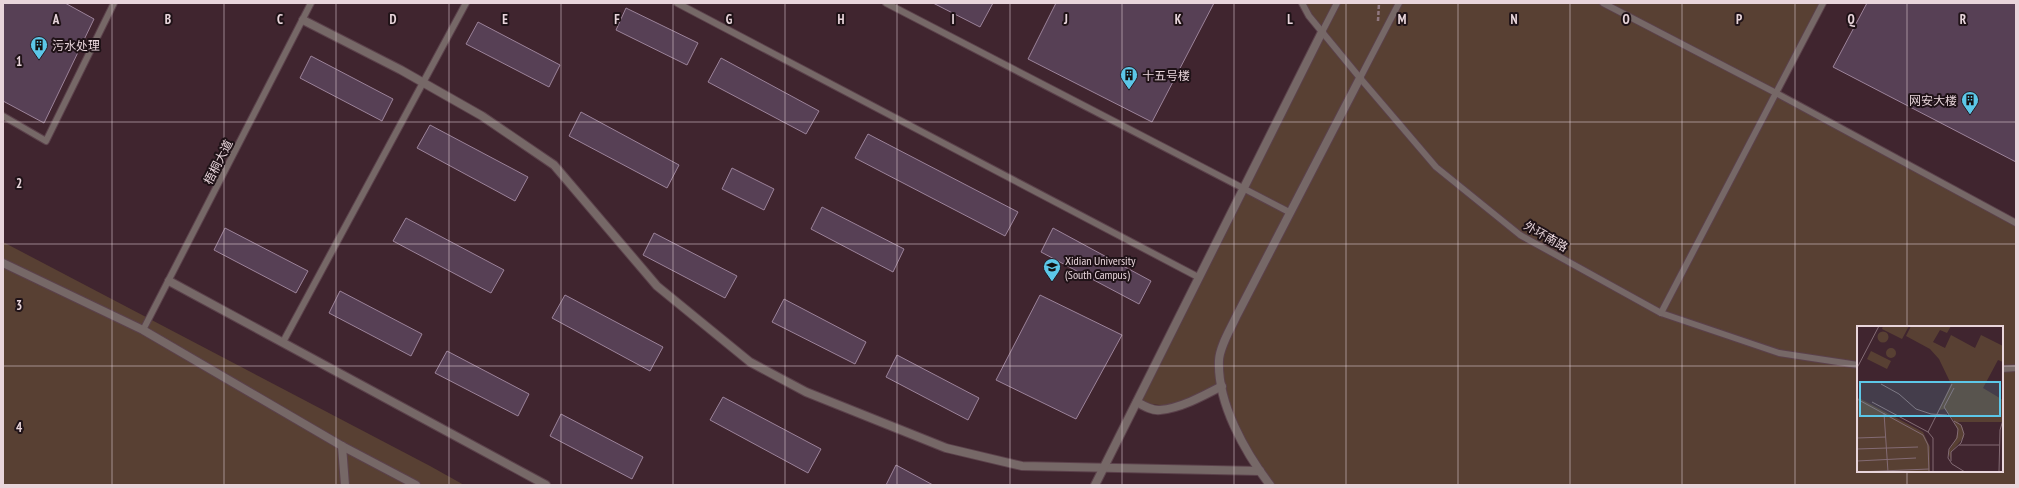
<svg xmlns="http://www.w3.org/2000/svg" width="2019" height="488" viewBox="0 0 2019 488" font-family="'PT Sans Narrow','Noto Sans SC',sans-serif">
  <rect width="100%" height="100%" fill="#40252f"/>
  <g fill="#584033" fill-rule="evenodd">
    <path d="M1303,3h520l-47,90 240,130v262h-746l-18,-24 -30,-75 -48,21 -37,-5 185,-370zM1858,327h144v144h-144z"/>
    <polygon points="3,242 430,466 464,485 3,485"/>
  </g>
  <g fill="#574055" stroke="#9c839a">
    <polygon points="3,3 65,3 94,19 44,123 3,101"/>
    <polygon points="933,3 993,3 980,27"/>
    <polygon points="1056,3 1214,3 1152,122 1028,59"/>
    <polygon points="1867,3 2016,3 2016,162 1833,67"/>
    <polygon points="626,8 698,43 687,65 616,30"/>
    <polygon points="478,22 560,65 549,87 466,44"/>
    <polygon points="311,56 393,99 382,121 300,78"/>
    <polygon points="721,58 819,111 806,134 708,82"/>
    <polygon points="581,112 679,165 667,188 569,136"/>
    <polygon points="430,125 528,177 515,201 417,148"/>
    <polygon points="868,134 1018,212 1005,236 855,158"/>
    <polygon points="732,168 774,189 764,210 722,189"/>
    <polygon points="822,207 904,249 893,272 811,229"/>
    <polygon points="406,218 504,270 491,293 393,241"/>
    <polygon points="225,228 308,271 296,293 214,250"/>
    <polygon points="1053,228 1151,281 1139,304 1041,252"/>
    <polygon points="654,233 737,276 725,298 643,255"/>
    <polygon points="340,291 422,334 411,356 329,313"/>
    <polygon points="565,295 663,347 650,371 552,318"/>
    <polygon points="1040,295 1122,335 1076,419 996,380"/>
    <polygon points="784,299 866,342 855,364 772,322"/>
    <polygon points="447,351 529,394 518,416 435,373"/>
    <polygon points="897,355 979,398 968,420 886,377"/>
    <polygon points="723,397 821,449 808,473 710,420"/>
    <polygon points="561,414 643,457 632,479 550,436"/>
    <polygon points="896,465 933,485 886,485"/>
  </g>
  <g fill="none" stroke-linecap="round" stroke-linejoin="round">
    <defs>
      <g id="service">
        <polyline points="677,3 1198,277"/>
        <polyline points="886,3 1289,212"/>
        <polyline points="1302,3 1309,16 1360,78 1436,167 1520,235 1661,313 1779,353 1858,365"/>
        <polyline points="1603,3 1776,93 2016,223"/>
        <polyline points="1322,32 1337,3"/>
        <polyline points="1360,78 1399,3"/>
        <polyline points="3,116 46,141 114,3"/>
        <polyline points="1661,313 1823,3"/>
        <polyline points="143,330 311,3"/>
        <polyline points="283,342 466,3"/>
        <polyline points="2002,369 2016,368"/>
      </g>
      <g id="minor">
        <polyline points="303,20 401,70 482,116 554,165 657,286 750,362 806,392 946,448 1022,466 1260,471"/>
        <polyline points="3,263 143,330 342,446 416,485"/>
        <polyline points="169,281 546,485"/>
        <path d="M1137,402c7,4 15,9 23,8 21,-2 43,-14 62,-24"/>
        <polyline points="342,446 345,485"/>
        <polyline points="1095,485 1322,32"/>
        <path d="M1270,485c-25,-33 -53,-82 -51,-125 1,-14 11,-30 17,-43l124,-239"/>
      </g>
    </defs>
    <use href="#service" stroke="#5b414b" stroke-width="8"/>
    <use href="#minor" stroke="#5b414b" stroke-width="10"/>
    <polyline stroke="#907880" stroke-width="2.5" stroke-dasharray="4 2" stroke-linecap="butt" points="1378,21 1379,3"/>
    <use href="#service" stroke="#766867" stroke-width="6"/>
    <use href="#minor" stroke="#766867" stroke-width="8"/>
  </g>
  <path fill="none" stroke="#e8d5db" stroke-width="1" stroke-opacity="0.55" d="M112,3v482M224,3v482M336,3v482M449,3v482M561,3v482M673,3v482M785,3v482M897,3v482M1010,3v482M1122,3v482M1234,3v482M1346,3v482M1458,3v482M1570,3v482M1682,3v482M1795,3v482M1907,3v324M3,122h2013M3,244h2013M3,366h1855M2002,366h14M1907,471v14"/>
  <defs>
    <symbol id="building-pin" viewBox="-11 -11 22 30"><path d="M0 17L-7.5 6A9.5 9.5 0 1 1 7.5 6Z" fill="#5cc7e8" stroke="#1f1217"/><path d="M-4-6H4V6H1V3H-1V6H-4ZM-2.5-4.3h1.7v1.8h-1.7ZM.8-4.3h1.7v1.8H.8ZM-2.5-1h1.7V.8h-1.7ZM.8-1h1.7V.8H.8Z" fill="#111"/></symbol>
    <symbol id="university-pin" viewBox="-11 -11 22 30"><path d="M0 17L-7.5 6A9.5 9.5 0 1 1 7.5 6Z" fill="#5cc7e8" stroke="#1f1217"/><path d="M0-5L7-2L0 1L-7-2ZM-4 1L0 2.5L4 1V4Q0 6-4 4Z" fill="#111"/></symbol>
  </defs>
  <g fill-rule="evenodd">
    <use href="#building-pin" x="29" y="35" width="20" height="27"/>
    <use href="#building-pin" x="1119" y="65" width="20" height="27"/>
    <use href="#building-pin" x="1960" y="90" width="20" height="27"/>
    <use href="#university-pin" x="1042" y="257" width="20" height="27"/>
  </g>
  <g text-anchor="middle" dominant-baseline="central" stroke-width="4" stroke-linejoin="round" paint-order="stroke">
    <g font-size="12" fill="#e8d5db" stroke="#1f1217" text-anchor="start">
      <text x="52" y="45">污水处理</text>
      <text x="1142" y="75">十五号楼</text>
      <text x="1957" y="100" text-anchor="end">网安大楼</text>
      <text x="1065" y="260">Xidian University<tspan x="1065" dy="14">(South Campus)</tspan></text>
    </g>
    <g font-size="12" fill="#e8d5db" stroke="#1f1217">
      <text transform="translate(218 162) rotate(-63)">梧桐大道</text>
      <text transform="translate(1546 236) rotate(30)">外环南路</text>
    </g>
  </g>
  <g transform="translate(1857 326)">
    <rect width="146" height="146" fill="#40252f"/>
    <path d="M26,0h26l-7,13 -20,-10zM54,0h40l-4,7 -7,-3 -7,12 12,6 6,-13 24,13 6,-13 22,11v16l-5,-2 -15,28 20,12v20l-1,2h-44l5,6 1,9 -13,15v8l-3,-8 7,-11 3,-10 -4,-10 -9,-12 -6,1 12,-26 -12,-25 -9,-10 -24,-13zM20.5 11a5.5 5.5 0 1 1 11 0a5.5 5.5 0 1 1-11 0ZM29 27a5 5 0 1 1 10 0a5 5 0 1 1-10 0ZM14,25l20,10 -4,8 -20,-10zM0,71l66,35 7,15v25h-73z" fill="#584033"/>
    <path fill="none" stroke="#836b74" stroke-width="1" d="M0,42l22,-42M24,58l18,10 17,15 15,5 16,1M97,62l-10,19 14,22 -1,9 -8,11 -1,9 4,6 13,8M0,73l66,36 5,10 1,27M15,76l56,30M27,87l4,59M0,112l29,-1M102,119h40M0,123l61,-2M0,135l59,-3M94,135v-9l10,-9 3,-9 -3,-9 -7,-4M0,146l72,-3M76,146v-34l-5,-6 24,-48M142,146l1,-42 3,-10"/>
    <path fill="#5cc7e8" fill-opacity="0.15" stroke="#5cc7e8" stroke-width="2" d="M3,56h140v34h-140z"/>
    <rect width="146" height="146" fill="none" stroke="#e8d5db" stroke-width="2"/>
  </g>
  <g font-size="13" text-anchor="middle" font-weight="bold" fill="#e8d5db" stroke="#1f1217" stroke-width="4" stroke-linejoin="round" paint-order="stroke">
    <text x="56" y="24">A</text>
    <text x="168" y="24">B</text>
    <text x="280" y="24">C</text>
    <text x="393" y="24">D</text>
    <text x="505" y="24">E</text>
    <text x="617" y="24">F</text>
    <text x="729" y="24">G</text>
    <text x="841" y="24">H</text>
    <text x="953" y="24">I</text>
    <text x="1066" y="24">J</text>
    <text x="1178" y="24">K</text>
    <text x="1290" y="24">L</text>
    <text x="1402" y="24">M</text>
    <text x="1514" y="24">N</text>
    <text x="1626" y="24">O</text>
    <text x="1739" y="24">P</text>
    <text x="1851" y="24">Q</text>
    <text x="1963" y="24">R</text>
    <text x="19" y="66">1</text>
    <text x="19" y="188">2</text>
    <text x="19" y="310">3</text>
    <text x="19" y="432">4</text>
  </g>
  <rect width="2019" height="488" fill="none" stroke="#e8d5db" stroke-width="8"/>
</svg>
